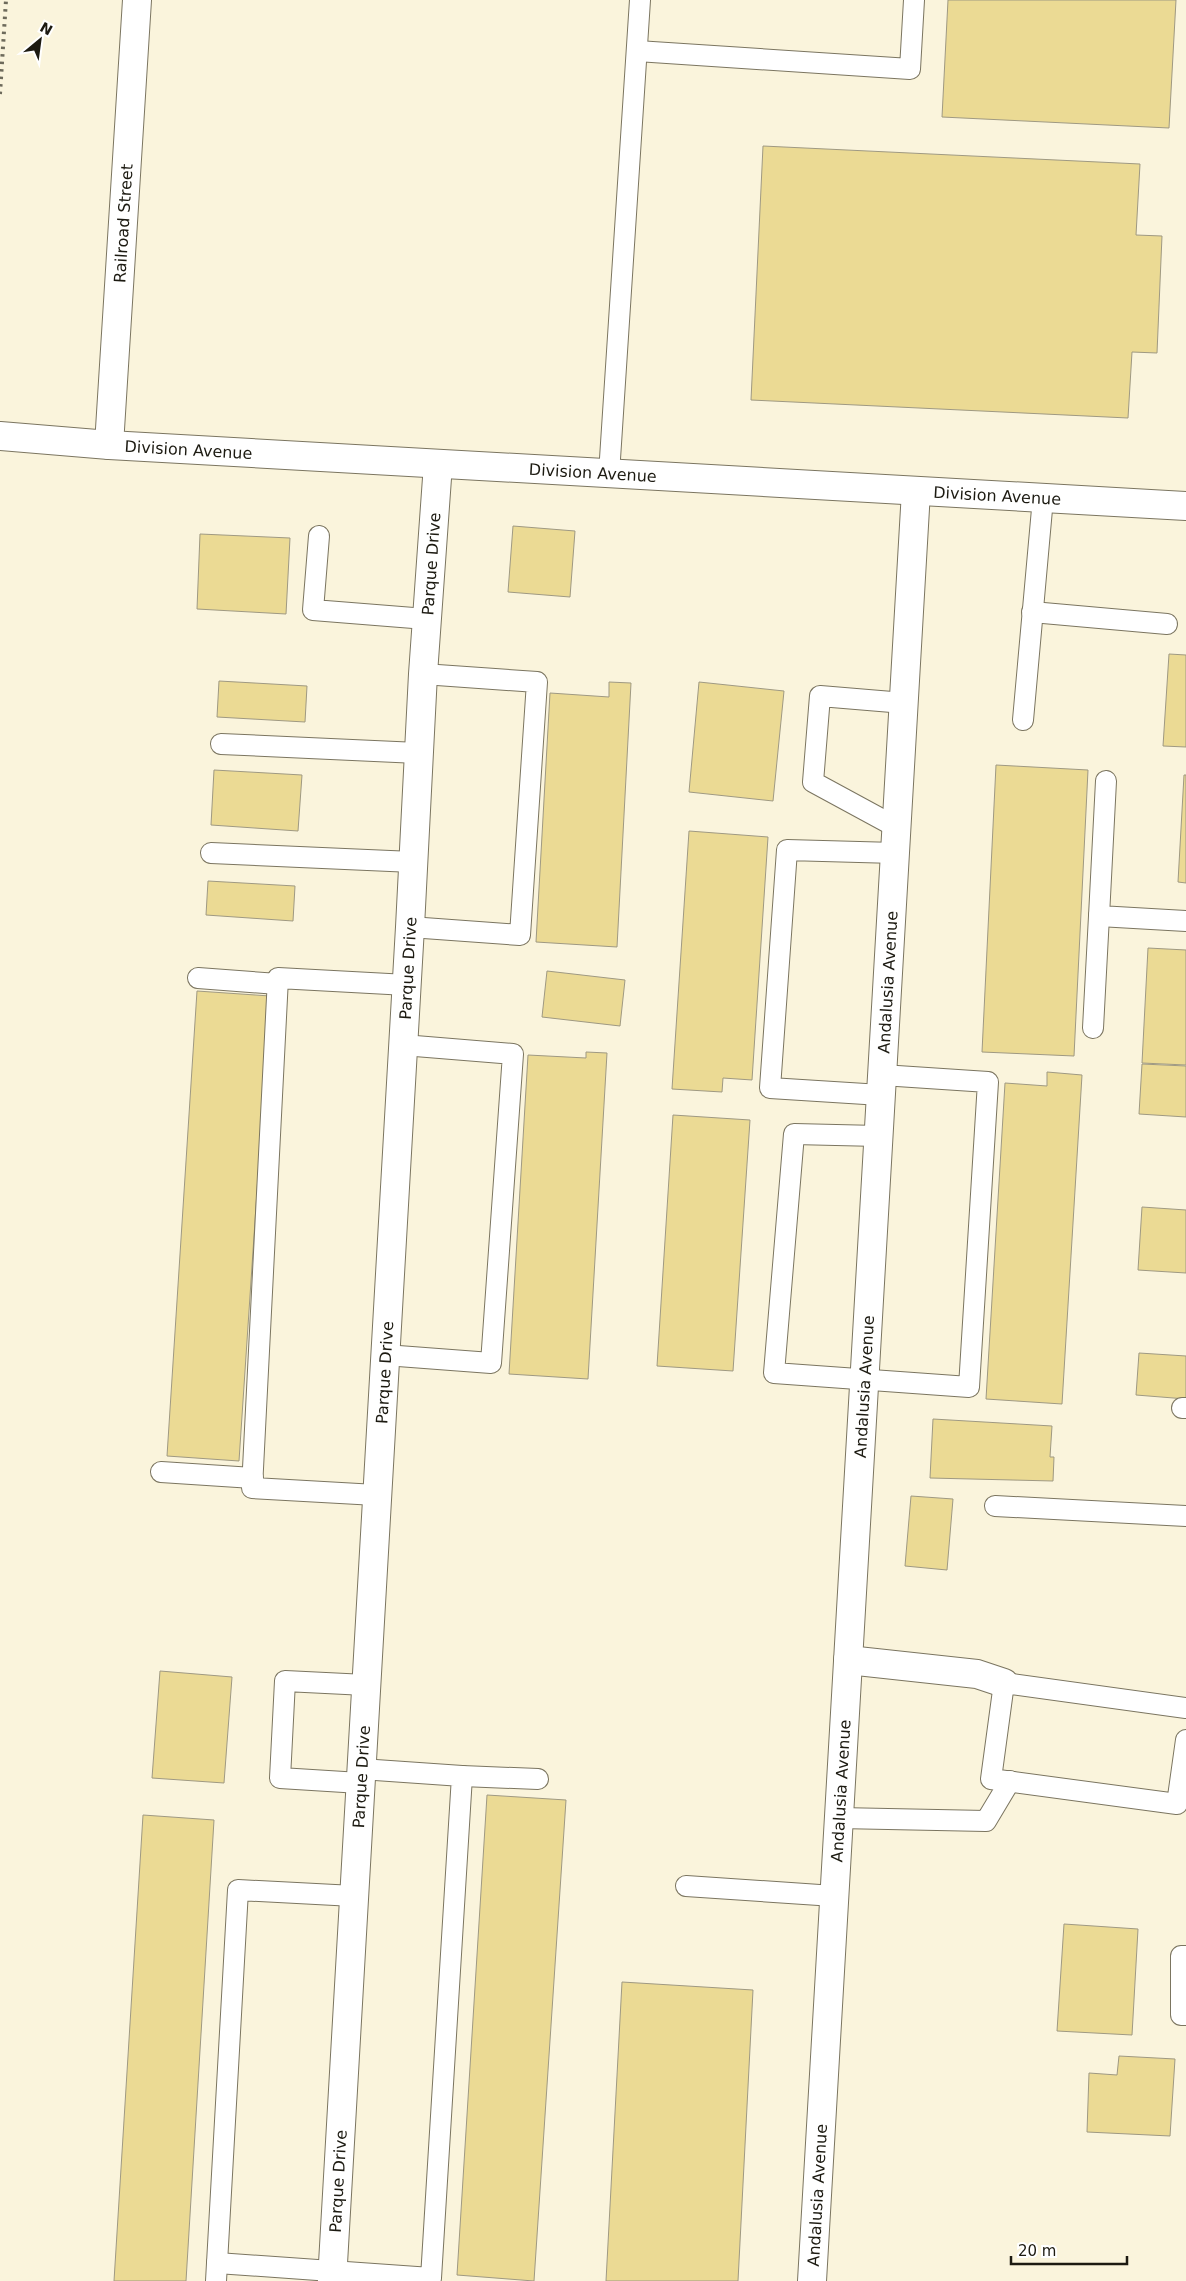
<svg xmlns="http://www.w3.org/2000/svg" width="1186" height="2281" viewBox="0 0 1186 2281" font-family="'DejaVu Sans',sans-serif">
  <rect width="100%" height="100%" fill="#faf4dc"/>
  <g fill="#ebda94" stroke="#9f9982">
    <polygon points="948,0 1176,0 1169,128 942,117"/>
    <polygon points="763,146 1140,164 1136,235 1162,236 1157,353 1132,352 1128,418 751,400"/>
    <polygon points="513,526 575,531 570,597 508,592"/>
    <polygon points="200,534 290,538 286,614 197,609"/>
    <polygon points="1169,654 1186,655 1186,747 1163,746"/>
    <polygon points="219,681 307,686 305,722 217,717"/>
    <polygon points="609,682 631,683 617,947 536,942 550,693 609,697"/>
    <polygon points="699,682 784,691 773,801 689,792"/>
    <polygon points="996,765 1088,770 1074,1056 982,1052"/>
    <polygon points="214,770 302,775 298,831 211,825"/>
    <polygon points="1184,775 1186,775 1186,883 1178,882"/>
    <polygon points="689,831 768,837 752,1080 723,1078 722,1092 672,1089"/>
    <polygon points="208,881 295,886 293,921 206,915"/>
    <polygon points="1148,948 1186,950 1186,1065 1142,1063"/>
    <polygon points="547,971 625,980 620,1026 542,1017"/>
    <polygon points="197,991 270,996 239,1461 167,1456"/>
    <polygon points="586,1052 607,1053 588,1379 509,1374 528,1055 586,1058"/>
    <polygon points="1142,1064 1186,1066 1186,1117 1139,1114"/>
    <polygon points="1047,1072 1082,1075 1062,1404 986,1399 1005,1083 1047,1086"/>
    <polygon points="673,1115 750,1120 733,1371 657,1366"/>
    <polygon points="1142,1207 1186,1210 1186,1273 1138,1270"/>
    <polygon points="1139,1353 1186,1356 1186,1399 1136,1395"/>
    <polygon points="933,1419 1052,1426 1050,1457 1054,1457 1053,1481 930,1478"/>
    <polygon points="911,1496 953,1499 947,1570 905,1566"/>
    <polygon points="160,1671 232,1677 224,1783 152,1778"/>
    <polygon points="487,1795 566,1800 534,2281 457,2275"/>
    <polygon points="143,1815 214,1820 186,2281 114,2281"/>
    <polygon points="1064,1924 1138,1929 1132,2035 1057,2031"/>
    <polygon points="622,1982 753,1990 738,2281 606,2281"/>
    <polygon points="1119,2056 1175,2059 1170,2136 1087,2132 1089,2073 1117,2075"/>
  </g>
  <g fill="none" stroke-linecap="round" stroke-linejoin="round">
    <defs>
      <g id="lane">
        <polyline points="637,51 910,69 914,0"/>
        <polyline points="609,474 640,0"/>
        <polyline points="319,536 313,610 426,619"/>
        <polyline points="1032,612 1167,624"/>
        <polyline points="1023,720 1043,498"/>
        <polyline points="221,744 418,753"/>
        <polyline points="1106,781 1099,916 1186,921"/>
        <polyline points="896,827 813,782 820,696 904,703"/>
        <polyline points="211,853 413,862"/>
        <polyline points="410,927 520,935 537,682 423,674"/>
        <polyline points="198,978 278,984"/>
        <polyline points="1093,1028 1099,916"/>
        <polyline points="881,1095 770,1088 787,850 895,853"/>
        <polyline points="878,1136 794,1134 774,1373 969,1387 988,1082 882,1075"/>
        <polyline points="385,1355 491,1363 513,1054 403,1045"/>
        <polyline points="1182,1408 1186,1408"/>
        <polyline points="161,1472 253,1478"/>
        <polyline points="376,1495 252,1488 278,978 407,985"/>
        <polyline points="995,1506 1186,1516"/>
        <polyline points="1186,1708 1004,1683 991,1779 1177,1804 1186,1740"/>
        <polyline points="462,1776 538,1779"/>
        <polyline points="360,1783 280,1778 285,1681 366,1685"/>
        <polyline points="839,1818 986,1821 1010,1781"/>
        <polyline points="686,1886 834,1896"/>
        <polyline points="1186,1956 1181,1956 1181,2015 1186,2015"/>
        <polyline points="217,2263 431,2278 462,1776 361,1769"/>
        <polyline points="216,2281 238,1890 354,1896"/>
      </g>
      <g id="street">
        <path id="s1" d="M109,445l28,-445"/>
        <polyline points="848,1660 977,1674 1004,1683"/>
        <path id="s2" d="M332,2281l78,-1354 13,-253 15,-210"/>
        <path id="s3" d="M812,2281l104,-1790"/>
      </g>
      <g id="secondary">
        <path id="s4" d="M0,436l109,9 1077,61"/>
      </g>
    </defs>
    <use href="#lane" stroke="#7b7560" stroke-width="22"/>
    <use href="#street" stroke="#7b7560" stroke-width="30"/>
    <use href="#secondary" stroke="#7b7560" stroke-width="30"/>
    <use href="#lane" stroke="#fff" stroke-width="20"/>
    <use href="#street" stroke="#fff" stroke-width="28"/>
    <use href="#secondary" stroke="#fff" stroke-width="28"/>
    <polyline stroke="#6d6a5b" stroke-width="4" stroke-dasharray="2.5 5" stroke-linecap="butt" points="0,94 6,0"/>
  </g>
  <g text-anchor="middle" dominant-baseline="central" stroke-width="4.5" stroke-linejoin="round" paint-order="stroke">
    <g font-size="16" fill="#1c1a11" stroke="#fff">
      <text stroke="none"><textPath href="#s1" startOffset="222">Railroad Street</textPath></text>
      <text stroke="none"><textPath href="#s4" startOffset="189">Division Avenue</textPath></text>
      <text stroke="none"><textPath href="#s4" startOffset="594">Division Avenue</textPath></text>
      <text stroke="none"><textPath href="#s4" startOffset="999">Division Avenue</textPath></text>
      <text stroke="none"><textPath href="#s2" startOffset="1720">Parque Drive</textPath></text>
      <text stroke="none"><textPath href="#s2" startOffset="1315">Parque Drive</textPath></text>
      <text stroke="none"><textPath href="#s3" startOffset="1301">Andalusia Avenue</textPath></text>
      <text stroke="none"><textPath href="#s2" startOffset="910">Parque Drive</textPath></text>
      <text stroke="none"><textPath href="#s3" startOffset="896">Andalusia Avenue</textPath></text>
      <text stroke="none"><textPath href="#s2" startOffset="505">Parque Drive</textPath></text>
      <text stroke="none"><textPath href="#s3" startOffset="491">Andalusia Avenue</textPath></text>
      <text stroke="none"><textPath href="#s2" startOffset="100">Parque Drive</textPath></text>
      <text stroke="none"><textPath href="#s3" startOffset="86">Andalusia Avenue</textPath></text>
    </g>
  </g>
  <g transform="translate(40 40) rotate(29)" stroke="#ffffff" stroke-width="4" paint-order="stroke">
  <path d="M0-4L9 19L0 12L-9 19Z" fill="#1c1a11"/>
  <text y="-8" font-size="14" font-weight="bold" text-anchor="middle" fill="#1c1a11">N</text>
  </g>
  <path d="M1011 2256v8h116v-8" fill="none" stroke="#1c1a11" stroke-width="2.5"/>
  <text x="1018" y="2256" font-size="15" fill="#1c1a11" stroke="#ffffff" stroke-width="4" paint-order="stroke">20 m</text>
</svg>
